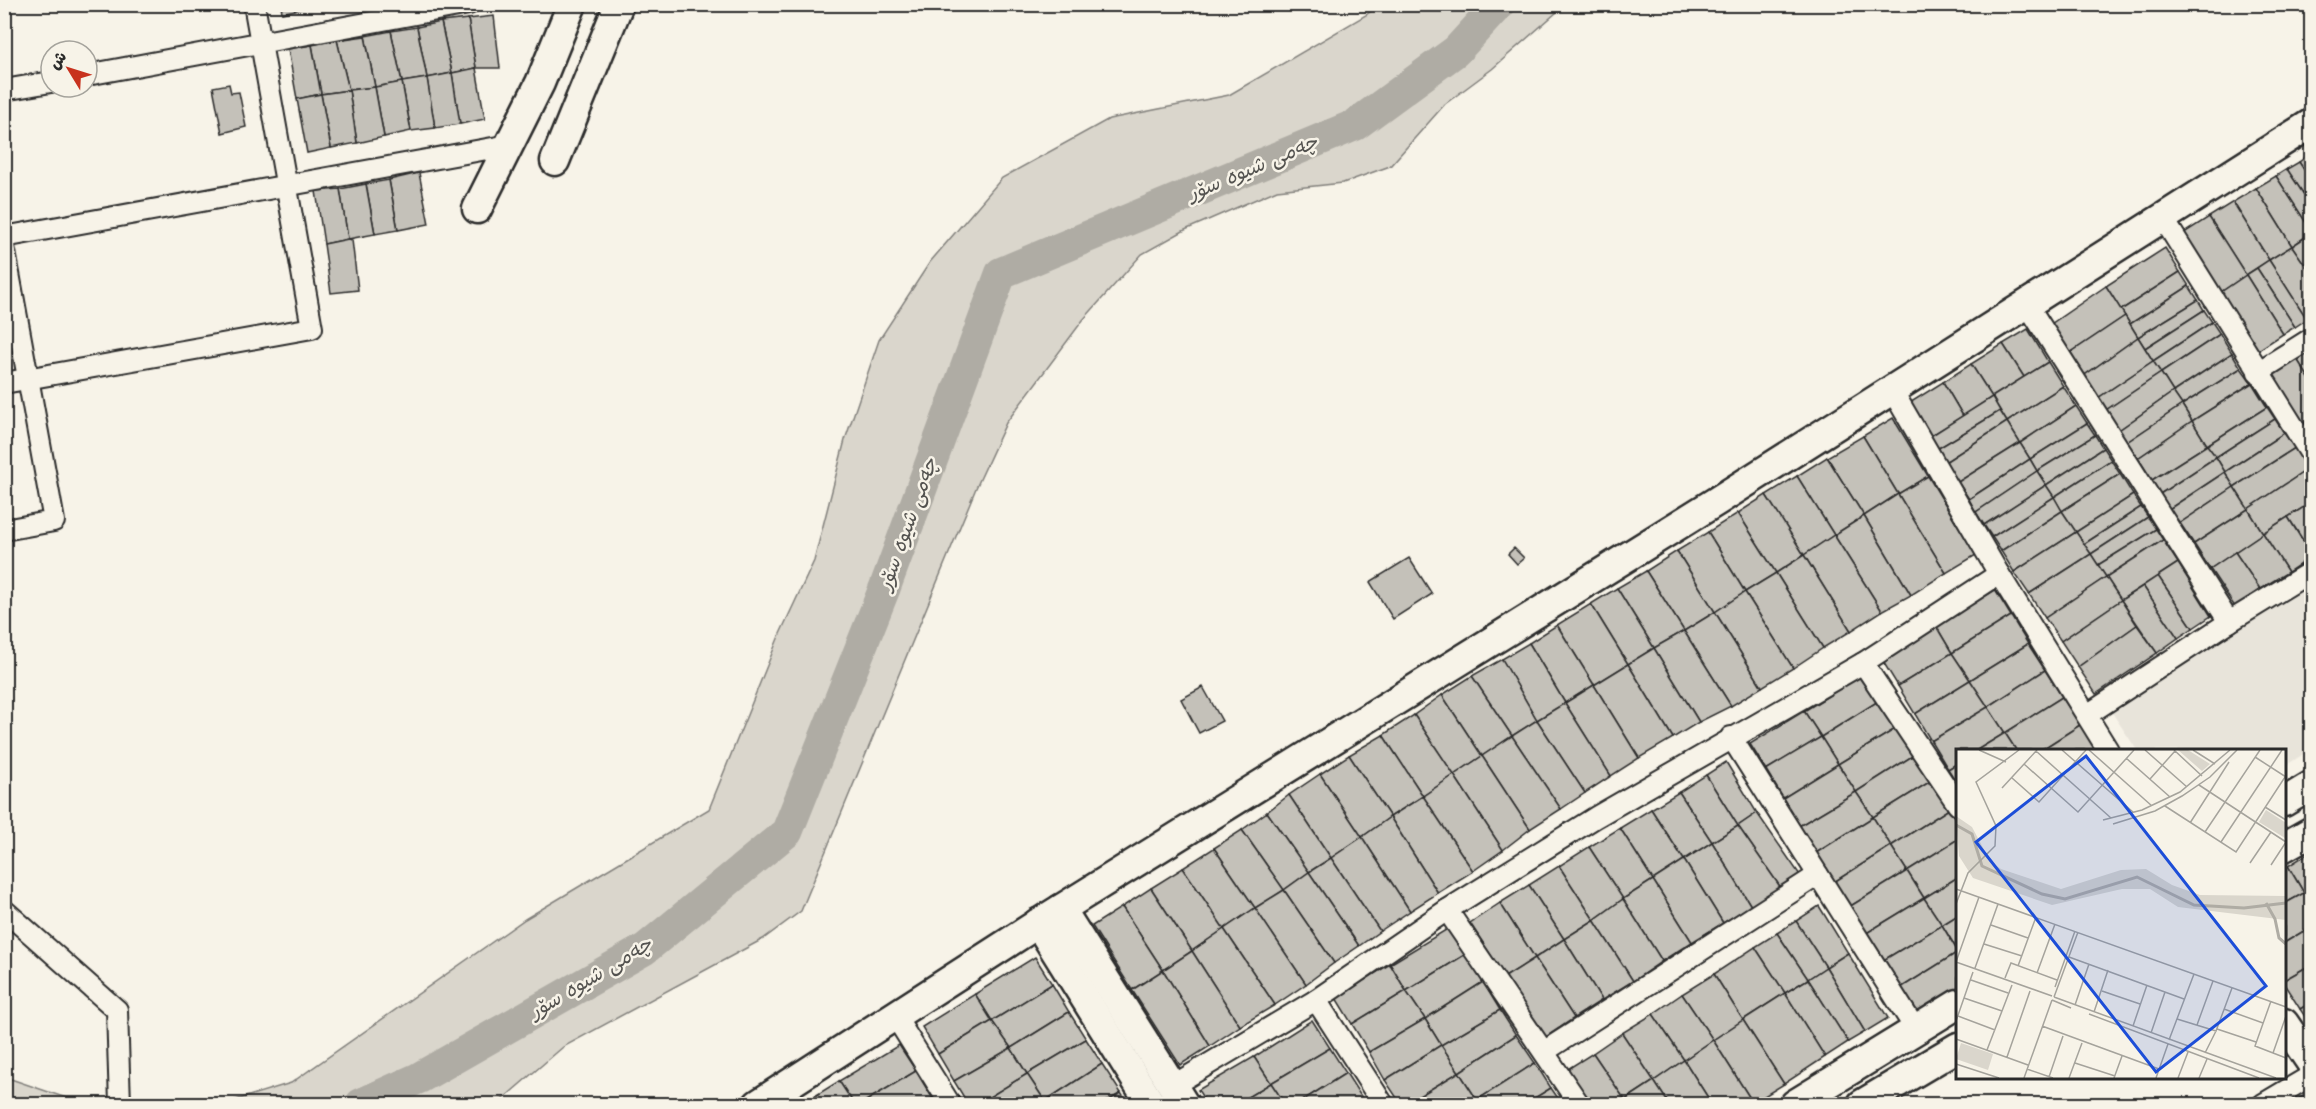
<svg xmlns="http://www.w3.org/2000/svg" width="2316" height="1109" viewBox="0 0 2316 1109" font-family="'Architects Daughter','Playpen Sans Arabic',sans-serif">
  <rect width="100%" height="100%" fill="#f7f3e8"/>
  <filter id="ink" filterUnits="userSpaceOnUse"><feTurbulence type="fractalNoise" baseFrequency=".0167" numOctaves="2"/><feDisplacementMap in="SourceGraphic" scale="12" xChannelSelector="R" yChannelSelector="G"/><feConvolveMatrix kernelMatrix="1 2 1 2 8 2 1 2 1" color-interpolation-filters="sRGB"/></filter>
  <g filter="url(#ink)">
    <polygon fill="#e8e4da" points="2302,588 2311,603 2311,749 2285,766 2284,750 2137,750 2111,711"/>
    <g fill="#dad6cc" stroke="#82807c" stroke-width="1.5">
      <polygon points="1379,5 1565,5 1492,69 1445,104 1390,166 1343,183 1277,190 1185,230 1142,254 1083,320 1006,423 976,488 801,911 763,939 563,1047 497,1104 223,1104 291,1083 525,919 709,809 779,636 814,561 845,440 879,340 930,262 1002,178 1109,119 1229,95 1366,15"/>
      <polygon points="5,1077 75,1101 105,1104 5,1104"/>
    </g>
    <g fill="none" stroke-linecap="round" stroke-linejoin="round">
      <polyline stroke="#afaca4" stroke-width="32" points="361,1104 419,1078 645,949 787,832 885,587 1001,273 1355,125 1456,51 1499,4"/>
    </g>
    <g fill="#c4c1b9" stroke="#2b2b2b" stroke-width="1.5">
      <polygon points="281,4 305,4 305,8 282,13"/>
      <polygon points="494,16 500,68 476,68 468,19"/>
      <polygon points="468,19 476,68 452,73 441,22"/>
      <polygon points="441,22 452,73 427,78 417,27"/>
      <polygon points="417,27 427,78 402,82 391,31"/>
      <polygon points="391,31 402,82 375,87 365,36"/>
      <polygon points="365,36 375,87 349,90 337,40"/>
      <polygon points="337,40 349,90 321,94 312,45"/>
      <polygon points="312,45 321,94 297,99 288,49"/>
      <polygon points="476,68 485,119 460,124 452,73"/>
      <polygon points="452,73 460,124 435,128 427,78"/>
      <polygon points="427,78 435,128 411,131 402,82"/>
      <polygon points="402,82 411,131 384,137 375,87"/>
      <polygon points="229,84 231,93 239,92 246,127 222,133 213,87"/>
      <polygon points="375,87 384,137 357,143 349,90"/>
      <polygon points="349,90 357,143 331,148 321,94"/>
      <polygon points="321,94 331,148 307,153 297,99"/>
      <polygon points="2309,155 2312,158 2312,182 2299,162"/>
      <polygon points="2299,162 2312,182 2312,207 2287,169"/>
      <polygon points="2287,169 2312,207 2312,232 2276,176"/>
      <polygon points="419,173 429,224 398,230 389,180"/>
      <polygon points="2276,176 2312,232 2292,246 2256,188"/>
      <polygon points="389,180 398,230 375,234 366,184"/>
      <polygon points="366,184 375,234 348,239 340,189"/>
      <polygon points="2256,188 2292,246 2269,260 2233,202"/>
      <polygon points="340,189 348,239 324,244 316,191"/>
      <polygon points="2233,202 2269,260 2246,275 2209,217"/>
      <polygon points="2209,217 2246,275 2221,292 2184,233"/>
      <polygon points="2312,233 2312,275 2292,246"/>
      <polygon points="348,239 352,240 358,290 331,293 324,244"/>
      <polygon points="2292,246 2312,275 2312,316 2307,319 2269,260"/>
      <polygon points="2165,248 2180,272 2121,310 2106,286"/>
      <polygon points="2269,260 2307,319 2295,327 2257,268"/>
      <polygon points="2257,268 2295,327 2283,334 2246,275"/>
      <polygon points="2180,272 2189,286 2130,324 2121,310"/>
      <polygon points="2246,275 2283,334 2257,351 2221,292"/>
      <polygon points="2106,286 2125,316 2067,355 2048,326"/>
      <polygon points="2189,286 2198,300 2138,337 2130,324"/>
      <polygon points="2198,300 2204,310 2145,348 2138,337"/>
      <polygon points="2204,310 2212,322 2153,361 2145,348"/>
      <polygon points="2125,316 2138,337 2082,377 2067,355"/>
      <polygon points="2212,322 2220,334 2161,373 2153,361"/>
      <polygon points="2028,329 2048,362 2024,377 2003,344"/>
      <polygon points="2220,334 2232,353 2173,392 2161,373"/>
      <polygon points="2138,337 2153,361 2098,398 2082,377"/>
      <polygon points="2003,344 2024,377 1992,397 1971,364"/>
      <polygon points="2306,348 2312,356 2312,383 2295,356"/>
      <polygon points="2232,353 2241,368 2182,405 2173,392"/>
      <polygon points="2295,356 2312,383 2312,426 2304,431 2268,373"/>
      <polygon points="2153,361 2161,373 2106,410 2098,398"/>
      <polygon points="2048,362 2063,386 2007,422 1992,397"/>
      <polygon points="1971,364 1992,397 1963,416 1943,382"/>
      <polygon points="2241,368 2252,383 2192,421 2182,405"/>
      <polygon points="2161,373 2173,392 2119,430 2106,410"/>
      <polygon points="1943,382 1963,416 1929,437 1908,404"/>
      <polygon points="2252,383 2267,407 2207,445 2192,421"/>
      <polygon points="2063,386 2076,406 2020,443 2007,422"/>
      <polygon points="2173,392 2182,405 2127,442 2119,430"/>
      <polygon points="1992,397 2000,411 1937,449 1929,437"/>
      <polygon points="2182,405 2192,421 2138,458 2127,442"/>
      <polygon points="2076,406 2087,423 2030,459 2020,443"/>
      <polygon points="2267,407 2275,419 2216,457 2207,445"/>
      <polygon points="2000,411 2007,422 1945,462 1937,449"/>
      <polygon points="1893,418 1928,476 1898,494 1863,436"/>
      <polygon points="2275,419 2284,433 2225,472 2216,457"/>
      <polygon points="2192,421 2207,445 2152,480 2138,458"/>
      <polygon points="2007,422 2020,443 1958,482 1945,462"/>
      <polygon points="2087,423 2095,435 2037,471 2030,459"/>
      <polygon points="2284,433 2295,448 2234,487 2225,472"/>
      <polygon points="2095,435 2103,448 2046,485 2037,471"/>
      <polygon points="1863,436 1898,494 1864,516 1827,457"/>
      <polygon points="2020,443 2030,459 1969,499 1958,482"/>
      <polygon points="2207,445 2216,457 2160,494 2152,480"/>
      <polygon points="2103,448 2111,460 2054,497 2046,485"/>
      <polygon points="2295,448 2308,469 2248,509 2234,487"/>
      <polygon points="1827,457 1864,516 1834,535 1797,476"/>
      <polygon points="2216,457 2225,472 2169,509 2160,494"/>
      <polygon points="2030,459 2037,471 1976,512 1969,499"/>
      <polygon points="2111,460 2120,474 2062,511 2054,497"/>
      <polygon points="2308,469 2312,476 2312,502 2263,533 2248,509"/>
      <polygon points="2037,471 2046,485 1984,525 1976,512"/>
      <polygon points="2225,472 2234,487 2180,523 2169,509"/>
      <polygon points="2120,474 2133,495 2076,532 2062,511"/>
      <polygon points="1797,476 1834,535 1804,555 1766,495"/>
      <polygon points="1928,476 1976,555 1946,573 1898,494"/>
      <polygon points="2046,485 2054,497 1992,537 1984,525"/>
      <polygon points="2234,487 2248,509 2194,544 2180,523"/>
      <polygon points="1898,494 1946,573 1911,595 1864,516"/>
      <polygon points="1766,495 1804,555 1776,573 1738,513"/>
      <polygon points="2133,495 2141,507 2084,544 2076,532"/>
      <polygon points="2054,497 2062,511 2001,551 1992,537"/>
      <polygon points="2312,502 2312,554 2288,517"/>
      <polygon points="2141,507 2148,517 2091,554 2084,544"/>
      <polygon points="2248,509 2263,533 2210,569 2194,544"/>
      <polygon points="2062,511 2076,532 2014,572 2001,551"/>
      <polygon points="1738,513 1776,573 1745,592 1708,532"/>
      <polygon points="1864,516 1911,595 1882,611 1834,535"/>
      <polygon points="2148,517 2156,529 2098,565 2091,554"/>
      <polygon points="2288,517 2312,556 2288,572 2263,533"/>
      <polygon points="2156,529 2163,540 2106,577 2098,565"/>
      <polygon points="1708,532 1745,592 1715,612 1677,551"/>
      <polygon points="2076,532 2091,554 2029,594 2014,572"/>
      <polygon points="2263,533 2288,572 2260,589 2235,552"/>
      <polygon points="1834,535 1882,611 1851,631 1804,555"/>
      <polygon points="2163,540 2178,563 2121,600 2106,577"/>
      <polygon points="1514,548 1524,558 1517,564 1508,554"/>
      <polygon points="1677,551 1715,612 1684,631 1646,571"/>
      <polygon points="2235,552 2260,589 2235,607 2210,569"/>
      <polygon points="2091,554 2106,577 2045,618 2029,594"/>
      <polygon points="1804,555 1851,631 1823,648 1776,573"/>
      <polygon points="1409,558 1432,594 1393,619 1370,582"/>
      <polygon points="2178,563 2211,616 2193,628 2158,576"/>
      <polygon points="1646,571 1684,631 1654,648 1617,588"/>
      <polygon points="1776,573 1823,648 1793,668 1745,592"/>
      <polygon points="2158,576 2193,628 2178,638 2143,586"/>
      <polygon points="2106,577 2121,600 2061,641 2045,618"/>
      <polygon points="2143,586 2178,638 2157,653 2121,600"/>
      <polygon points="1617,588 1654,648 1628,664 1591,604"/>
      <polygon points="1995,590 2011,616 1952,653 1936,626"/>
      <polygon points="1745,592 1793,668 1762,687 1715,612"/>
      <polygon points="2121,600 2137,625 2078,667 2061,641"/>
      <polygon points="1591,604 1628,664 1594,685 1557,625"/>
      <polygon points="1715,612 1762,687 1731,706 1684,631"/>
      <polygon points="2011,616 2028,644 1970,680 1952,653"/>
      <polygon points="1557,625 1594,685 1565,703 1529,643"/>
      <polygon points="2137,625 2157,653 2096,694 2078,667"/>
      <polygon points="1936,626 1952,653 1898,686 1882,660"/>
      <polygon points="1684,631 1731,706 1699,722 1654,648"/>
      <polygon points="1529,643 1565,703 1537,720 1502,659"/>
      <polygon points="2028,644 2045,670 1988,707 1970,680"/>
      <polygon points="1654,648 1699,722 1673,738 1628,664"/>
      <polygon points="1952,653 1970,680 1915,714 1898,686"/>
      <polygon points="1502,659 1537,720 1512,736 1472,676"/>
      <polygon points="1628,664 1673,738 1639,758 1594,685"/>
      <polygon points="2045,670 2062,697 2005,733 1988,707"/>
      <polygon points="1863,674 1880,700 1821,737 1804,711"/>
      <polygon points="1472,676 1512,736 1482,756 1442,695"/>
      <polygon points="1970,680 1988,707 1931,741 1915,714"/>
      <polygon points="1594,685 1639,758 1611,776 1565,703"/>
      <polygon points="1203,687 1222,721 1199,733 1181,699"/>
      <polygon points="1442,695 1482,756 1454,775 1414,715"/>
      <polygon points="2062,697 2080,725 2041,750 2016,750 2005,733"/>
      <polygon points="1880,700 1897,728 1838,764 1821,737"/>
      <polygon points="1565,703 1611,776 1585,793 1537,720"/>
      <polygon points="1988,707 2005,733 1977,750 1958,750 1958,763 1948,769 1931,741"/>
      <polygon points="1804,711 1821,737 1766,770 1750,744"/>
      <polygon points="1414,715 1454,775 1423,796 1383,735"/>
      <polygon points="1537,720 1585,793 1561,809 1512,736"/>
      <polygon points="2080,725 2097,750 2041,750"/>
      <polygon points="1897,728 1914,755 1856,792 1838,764"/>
      <polygon points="2005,733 2016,750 1977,750"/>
      <polygon points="1383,735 1423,796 1390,817 1349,755"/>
      <polygon points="1512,736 1561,809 1530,829 1482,756"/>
      <polygon points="1821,737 1838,764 1783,798 1766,770"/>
      <polygon points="1349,755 1390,817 1362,837 1320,774"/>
      <polygon points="1914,755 1931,781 1873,817 1856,792"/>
      <polygon points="1482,756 1530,829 1503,850 1454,775"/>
      <polygon points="1726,762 1757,813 1738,826 1706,775"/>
      <polygon points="1958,763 1958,784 1948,769"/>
      <polygon points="1838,764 1856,792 1799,826 1783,798"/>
      <polygon points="1320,774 1362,837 1331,858 1289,795"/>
      <polygon points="1454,775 1503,850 1473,871 1423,796"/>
      <polygon points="1706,775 1738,826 1712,842 1679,792"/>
      <polygon points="1931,781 1949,809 1891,846 1873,817"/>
      <polygon points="1679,792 1712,842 1684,860 1651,809"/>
      <polygon points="1856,792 1873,817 1816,853 1799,826"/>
      <polygon points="1289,795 1331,858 1309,872 1267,812"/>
      <polygon points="1423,796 1473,871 1438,893 1390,817"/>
      <polygon points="1651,809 1684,860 1653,880 1620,828"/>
      <polygon points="1949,809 1958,823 1958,839 1907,871 1891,846"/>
      <polygon points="1267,812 1309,872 1284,890 1242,830"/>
      <polygon points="1757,813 1800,875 1781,888 1738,826"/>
      <polygon points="1390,817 1438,893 1410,911 1362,837"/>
      <polygon points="1873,817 1891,846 1834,882 1816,853"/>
      <polygon points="1738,826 1781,888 1751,906 1712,842"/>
      <polygon points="1620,828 1653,880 1623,899 1589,847"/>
      <polygon points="1242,830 1284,890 1255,908 1214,848"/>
      <polygon points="1362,837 1410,911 1380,931 1331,858"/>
      <polygon points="1958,839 1958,877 1924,898 1907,871"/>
      <polygon points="1712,842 1751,906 1723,923 1684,860"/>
      <polygon points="1891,846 1907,871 1849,907 1834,882"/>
      <polygon points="1589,847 1623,899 1594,920 1559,866"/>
      <polygon points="1214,848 1255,908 1224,929 1183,868"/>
      <polygon points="2312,851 2312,888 2304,893 2288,866"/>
      <polygon points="1331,858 1380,931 1359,946 1309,872"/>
      <polygon points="1684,860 1723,923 1692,942 1653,880"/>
      <polygon points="1559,866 1594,920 1564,939 1529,885"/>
      <polygon points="2288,866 2304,893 2284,904 2284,868"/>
      <polygon points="1183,868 1224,929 1192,951 1151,888"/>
      <polygon points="1907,871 1924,898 1865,934 1849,907"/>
      <polygon points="1309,872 1359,946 1334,963 1284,890"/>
      <polygon points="1958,877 1958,915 1942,925 1924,898"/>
      <polygon points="1653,880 1692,942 1662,961 1623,899"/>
      <polygon points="1529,885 1564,939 1535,958 1500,903"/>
      <polygon points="1151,888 1192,951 1163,970 1122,907"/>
      <polygon points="2312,888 2312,905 2304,893"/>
      <polygon points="1284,890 1334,963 1306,984 1255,908"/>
      <polygon points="2304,893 2312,905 2312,926 2284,943 2284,904"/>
      <polygon points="1924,898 1942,925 1882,961 1865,934"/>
      <polygon points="1623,899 1662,961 1633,981 1594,920"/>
      <polygon points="1500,903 1535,958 1505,977 1470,923"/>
      <polygon points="1819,906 1848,953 1826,967 1796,921"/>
      <polygon points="1122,907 1163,970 1132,990 1092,926"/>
      <polygon points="1255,908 1306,984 1275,1005 1224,929"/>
      <polygon points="1958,915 1958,951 1942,925"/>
      <polygon points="1594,920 1633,981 1602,1000 1564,939"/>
      <polygon points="1796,921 1826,967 1808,979 1777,933"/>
      <polygon points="1942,925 1958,952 1899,989 1882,961"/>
      <polygon points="2312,926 2312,964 2284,980 2284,943"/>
      <polygon points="1449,928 1466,954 1406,991 1390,964"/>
      <polygon points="1224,929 1275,1005 1240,1026 1192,951"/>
      <polygon points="1777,933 1808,979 1785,993 1755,947"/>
      <polygon points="1564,939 1602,1000 1574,1018 1535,958"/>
      <polygon points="1755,947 1785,993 1743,1020 1714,974"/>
      <polygon points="1192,951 1240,1026 1210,1046 1163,970"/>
      <polygon points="1958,952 1958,990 1916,1016 1899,989"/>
      <polygon points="1848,953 1888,1018 1865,1032 1826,967"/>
      <polygon points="1466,954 1483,982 1425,1019 1406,991"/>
      <polygon points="1035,957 1052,984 992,1021 975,994"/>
      <polygon points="1535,958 1574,1018 1544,1038 1505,977"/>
      <polygon points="1390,964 1406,991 1352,1024 1336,998"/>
      <polygon points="2312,964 2312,1002 2300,1009 2284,984 2284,980"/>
      <polygon points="1826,967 1865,1032 1848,1042 1808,979"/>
      <polygon points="1163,970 1210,1046 1180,1065 1132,990"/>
      <polygon points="1714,974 1743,1020 1713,1040 1682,994"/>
      <polygon points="1808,979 1848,1042 1825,1057 1785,993"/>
      <polygon points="1483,982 1500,1010 1441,1045 1425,1019"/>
      <polygon points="1052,984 1069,1012 1011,1048 992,1021"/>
      <polygon points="1406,991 1425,1019 1369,1052 1352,1024"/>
      <polygon points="1785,993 1825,1057 1784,1084 1743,1020"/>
      <polygon points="975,994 992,1021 938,1054 922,1027"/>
      <polygon points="1682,994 1713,1040 1684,1060 1653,1014"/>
      <polygon points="2312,1002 2312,1027 2300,1009"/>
      <polygon points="1500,1010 1516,1035 1459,1072 1441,1045"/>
      <polygon points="1069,1012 1086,1039 1027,1074 1011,1048"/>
      <polygon points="1653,1014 1684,1060 1654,1081 1622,1033"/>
      <polygon points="1425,1019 1441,1045 1385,1080 1369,1052"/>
      <polygon points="1312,1020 1330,1048 1271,1083 1254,1057"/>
      <polygon points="1743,1020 1784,1084 1753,1103 1713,1040"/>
      <polygon points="992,1021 1011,1048 954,1081 938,1054"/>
      <polygon points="1622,1033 1654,1081 1625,1100 1593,1053"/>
      <polygon points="1516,1035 1535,1063 1477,1100 1459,1072"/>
      <polygon points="1086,1039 1102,1064 1045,1101 1027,1074"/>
      <polygon points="1713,1040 1753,1103 1751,1104 1712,1104 1684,1060"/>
      <polygon points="899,1045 916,1071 861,1104 854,1104 839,1081"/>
      <polygon points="1441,1045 1459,1072 1406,1104 1401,1104 1385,1080"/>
      <polygon points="1011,1048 1027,1074 978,1104 968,1104 954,1081"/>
      <polygon points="1330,1048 1346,1073 1297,1104 1285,1104 1271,1083"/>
      <polygon points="1593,1053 1625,1100 1619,1104 1586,1104 1566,1070"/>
      <polygon points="1254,1057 1271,1083 1236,1104 1207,1104 1198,1090"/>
      <polygon points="1684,1060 1712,1104 1669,1104 1654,1081"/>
      <polygon points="1535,1063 1551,1088 1525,1104 1480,1104 1477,1100"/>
      <polygon points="1102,1064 1121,1093 1103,1104 1047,1104 1045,1101"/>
      <polygon points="916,1071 933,1099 924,1104 861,1104"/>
      <polygon points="1459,1072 1477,1100 1471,1104 1406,1104"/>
      <polygon points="1346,1073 1364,1101 1359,1104 1297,1104"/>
      <polygon points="1027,1074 1045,1101 1040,1104 978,1104"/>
      <polygon points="839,1081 854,1104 802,1104"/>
      <polygon points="1654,1081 1669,1104 1628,1104 1625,1100"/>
      <polygon points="1271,1083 1285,1104 1236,1104"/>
      <polygon points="1551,1088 1562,1104 1525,1104"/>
      <polygon points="2312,1091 2312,1104 2289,1104"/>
      <polygon points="1121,1093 1128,1104 1103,1104"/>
      <polygon points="933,1099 936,1104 924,1104"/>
    </g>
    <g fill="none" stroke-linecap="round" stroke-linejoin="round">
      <defs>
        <g id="street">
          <polyline points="87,75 469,4"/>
          <polyline points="4,90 51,82"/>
          <polyline points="2163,218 2312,456"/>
          <polyline points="4,237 509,145"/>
          <polyline points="4,246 54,521 4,530"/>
          <polyline points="2027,304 2229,622"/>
          <polyline points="2258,372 2312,338"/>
          <polyline points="4,383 312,328 254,4"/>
          <polyline points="1892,390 1999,574 2108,750"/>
          <polyline points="1863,663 1958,805"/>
          <polyline points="2087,715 2229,622 2312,571"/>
          <polyline points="1731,737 1916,1030"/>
          <polyline points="4,910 117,1010 120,1104"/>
          <polyline points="1447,910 1579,1104"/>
          <polyline points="1316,1000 1383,1104"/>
          <polyline points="895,1016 950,1104"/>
          <polyline points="1545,1051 1818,875"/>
          <polyline points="1172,1086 1316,1000 1447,910 1596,817 1863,663 1999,574"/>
          <polyline points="2263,1104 2312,1075"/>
        </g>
        <g id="secondary">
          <polyline points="555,161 619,4"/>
          <polyline points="477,209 540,83 572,4"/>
          <polyline points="2284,802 2312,785"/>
          <polyline points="2284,847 2312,831"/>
          <polyline points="1061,909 1184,1104"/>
          <polyline points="1038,923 1151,1104"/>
          <polyline points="2284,1023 2312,1064"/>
          <polyline points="758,1104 1048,917 1717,501 2312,123"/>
          <polyline points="1795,1104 1958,1004"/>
          <polyline points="1862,1104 1958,1047"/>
        </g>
      </defs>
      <use href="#street" stroke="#2b2b2b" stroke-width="24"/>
      <use href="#secondary" stroke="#2b2b2b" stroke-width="33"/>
      <use href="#street" stroke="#f7f3e8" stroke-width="20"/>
      <use href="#secondary" stroke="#f7f3e8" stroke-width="28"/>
    </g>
  </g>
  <g text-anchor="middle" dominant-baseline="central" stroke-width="5" stroke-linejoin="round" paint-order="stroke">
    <g font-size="20" font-style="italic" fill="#53524f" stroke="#f7f3e8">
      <text transform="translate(1253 168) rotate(-23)">چەمی شیوە سۆر</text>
      <text transform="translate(908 524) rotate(-70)">چەمی شیوە سۆر</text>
      <text transform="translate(591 978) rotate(-31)">چەمی شیوە سۆر</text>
    </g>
  </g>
  <g transform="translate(1956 749)">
    <rect width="330" height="330" fill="#f7f3e8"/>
    <path d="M222,1h10l22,14 -8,7zM310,61l20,13 -1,15 -26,-16zM0,67l16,11 18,34 11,8 60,20 60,-19 25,-1 26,16 28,10 86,1v24l-108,-13 -28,-18h-28l-70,16 -79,-27 -14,-22zM5,294l32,11 -5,16 -32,-11z" fill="#dad6cc"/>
    <path fill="none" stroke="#afaca4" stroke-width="3" d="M0,76l16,9 10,32 60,28 23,5 72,-22 57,28 50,3 42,-5M310,154l9,16 4,19 7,6"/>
    <path fill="none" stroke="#a5a39c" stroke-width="1.5" d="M23,1l27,12M106,1l71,62M133,1l63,56M189,1l42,37M218,1l28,26M237,1l22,14M80,2l75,67M299,8l31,20M170,9l44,39M68,15l54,48 56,-62M56,29l27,24 47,-52M194,30l25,-28M243,36l87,57M46,39l35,-38M209,57l71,46 49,-75M309,58l21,13M147,71l39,-10 38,-18 50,-42M234,74l39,-61M157,75l42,-13 27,-15 28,-19 27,-27M249,83l55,-82M265,93l61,-92M294,114l21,-31M315,116l15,-23M0,140l330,118M0,155l12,-31 27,-27 1,-20 -20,-44 43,-32M35,176l37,13M28,195l38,12M113,208l115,42M0,213l23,-65M0,213l96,34M62,217l18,-49M19,219l23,-64M81,224l18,-49M49,229l6,-15 46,17M15,231l37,13M99,238l20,-56M146,242l38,13M98,248l24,-65M98,248l222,81M8,249l38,13M96,251l19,8M315,252l-16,45 31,12M119,256l14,-41M268,260l39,14M138,263l14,-42M133,265l170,64M2,267l37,14M221,270l39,12 16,-43M0,272l17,-49M241,276l16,-44M86,277l117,43M177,277l14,-41M261,280l39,13M195,284l14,-41M0,290l72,26M213,291l25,-66M31,301l25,-65M249,304l11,-22M317,304l13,-37M51,308l23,-66M119,314l40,13M0,315l43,14M71,320l26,9M93,328l14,-41M68,329l28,-78M113,329l13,-35M158,329l8,-22M200,329l12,-34M222,329l10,-26M243,329l8,-19"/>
    <path fill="#1d4ed8" fill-opacity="0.15" stroke="#1d4ed8" stroke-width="3" d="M130,7l180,230 -110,86 -180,-230z"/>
    <rect width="330" height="330" fill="none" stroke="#2b2b2b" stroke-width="3"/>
  </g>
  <rect width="2316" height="1109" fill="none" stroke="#f7f3e8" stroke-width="24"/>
  <rect x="12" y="12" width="2292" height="1085" fill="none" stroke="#2b2b2b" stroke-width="2" filter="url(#ink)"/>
  <g transform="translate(69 69) rotate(308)"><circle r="28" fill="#f7f3e8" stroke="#a5a39c" stroke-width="1.5"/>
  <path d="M0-4.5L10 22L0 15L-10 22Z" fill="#c8321e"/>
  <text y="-9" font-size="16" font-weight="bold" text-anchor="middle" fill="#2b2b2b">ش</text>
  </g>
</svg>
